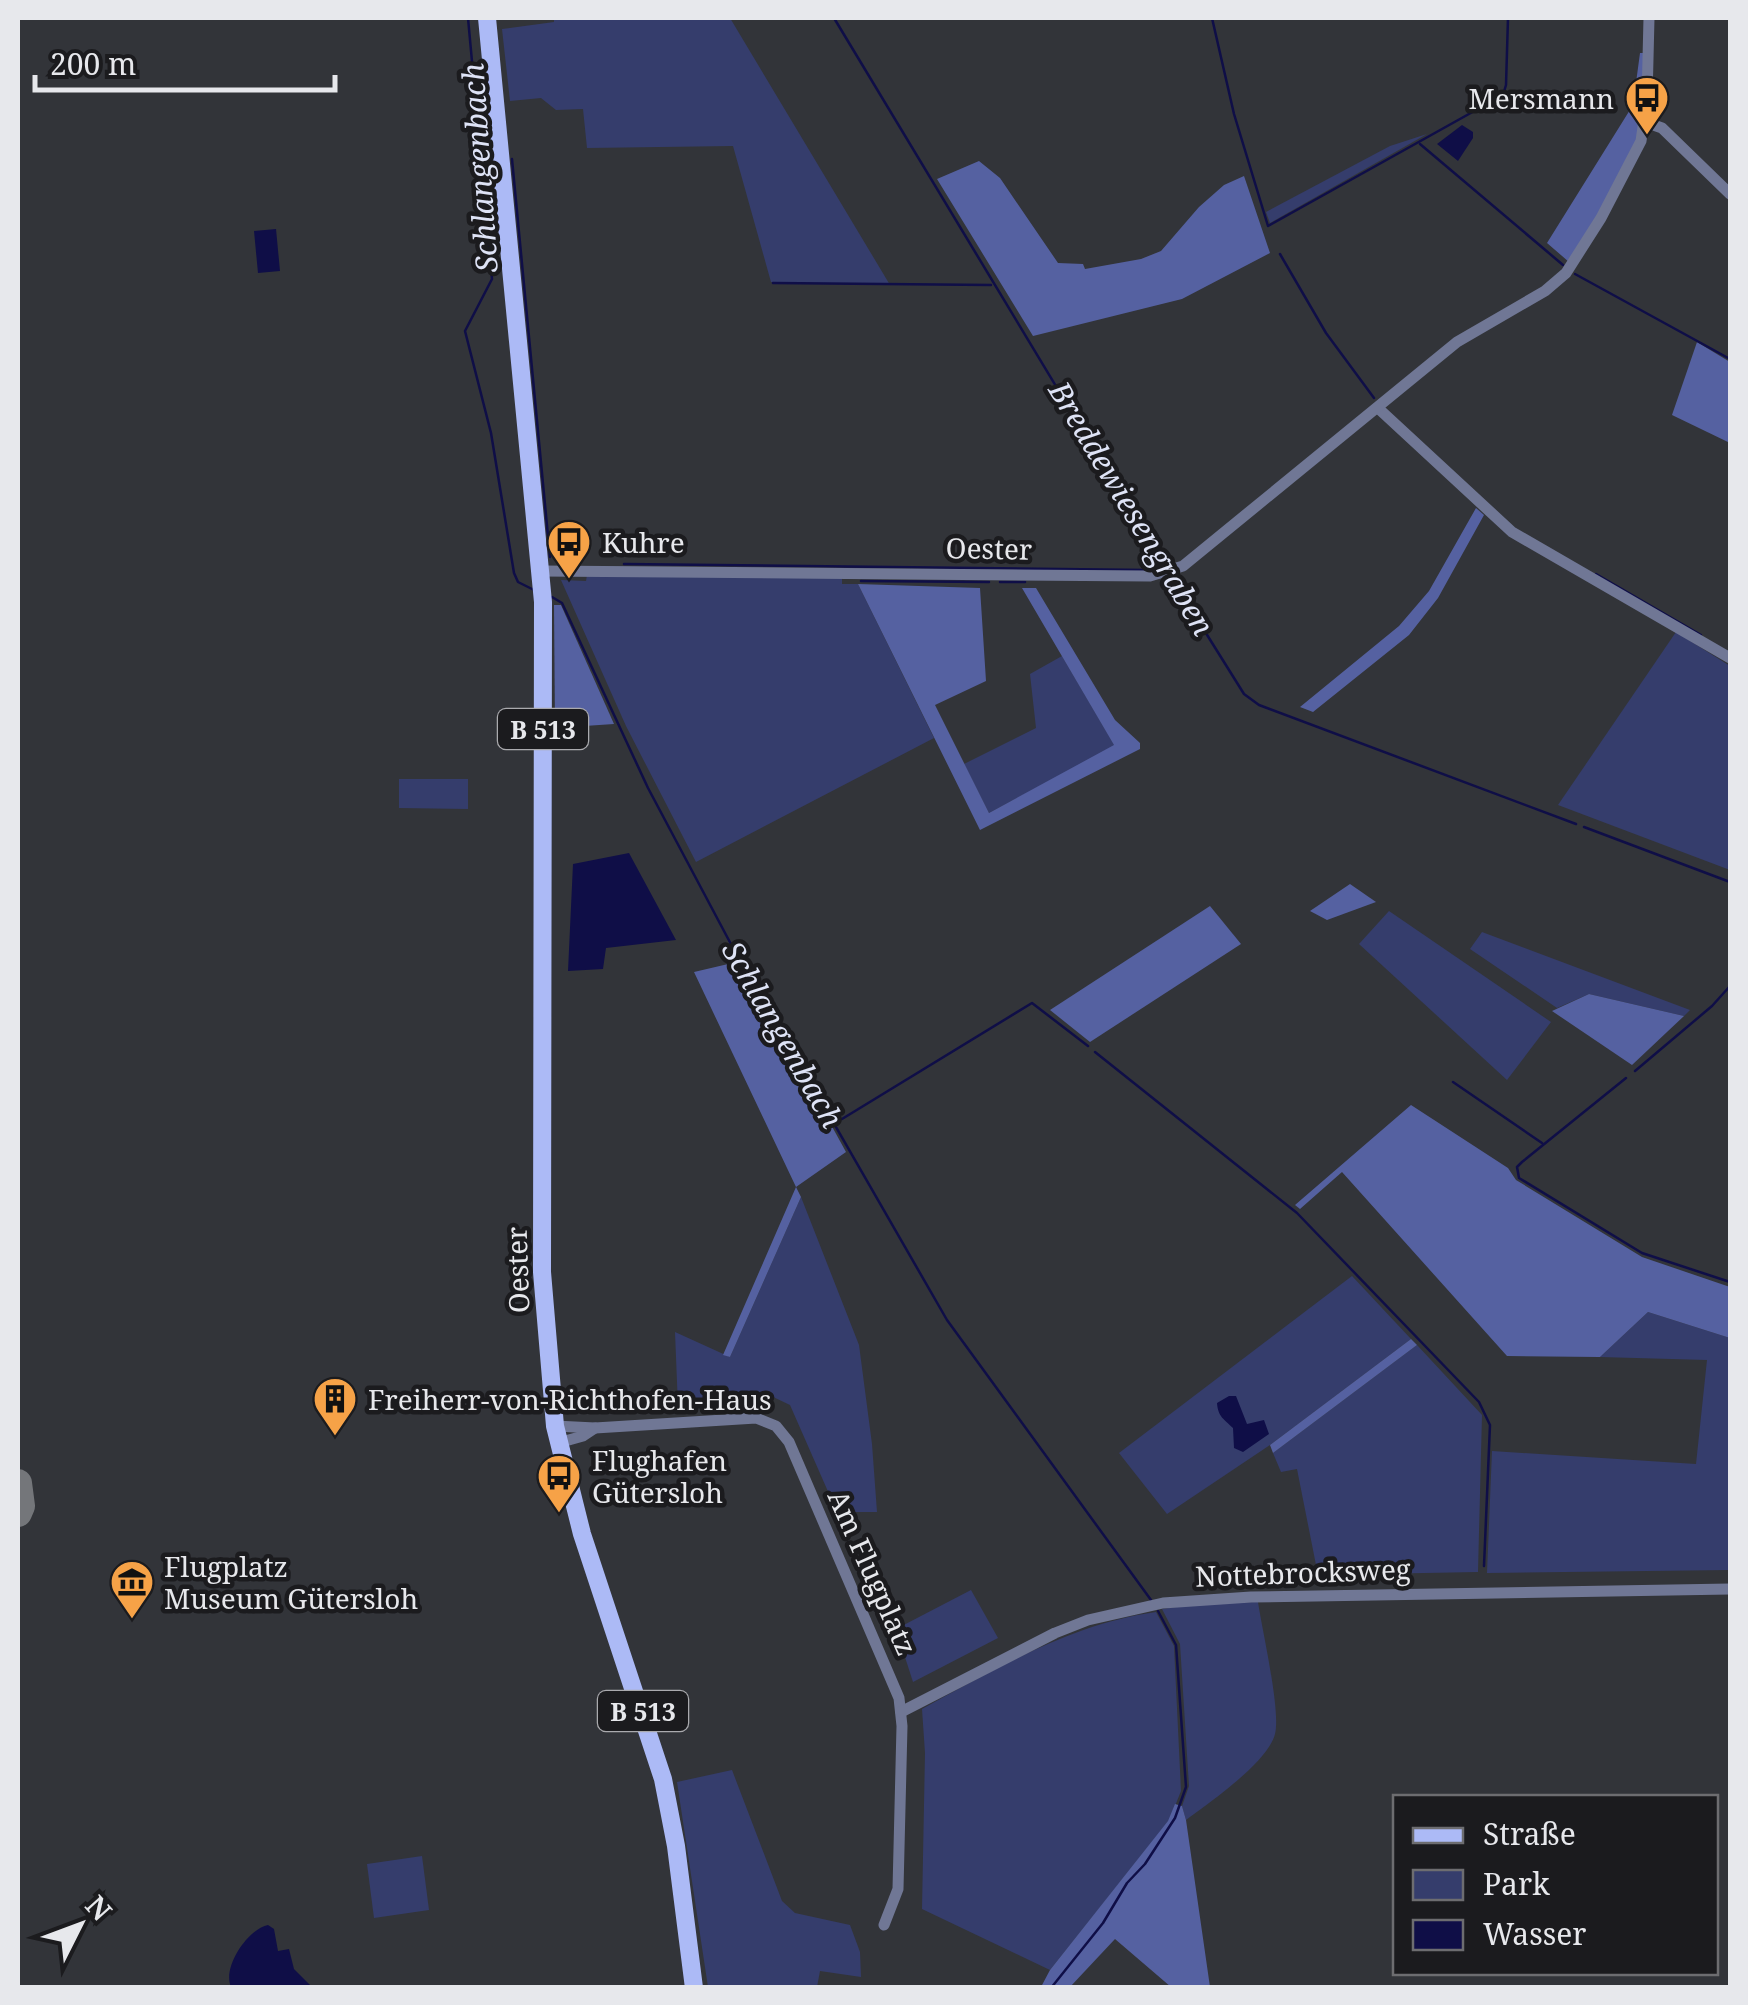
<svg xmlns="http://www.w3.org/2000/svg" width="1748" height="2005" viewBox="0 0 1748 2005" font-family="'Noto Serif',serif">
  <rect width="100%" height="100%" fill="#323439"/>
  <g fill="#353d6c">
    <polygon points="554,18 730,18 890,285 771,282 733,146 587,148 583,109 556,110 541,98 510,101 502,29 554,22"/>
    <polygon points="1427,134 1270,223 1266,212 1390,146"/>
    <polygon points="587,575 842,578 842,584 858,584 934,738 696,862 626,726 561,580 586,581"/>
    <polygon points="1676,632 1730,666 1730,870 1558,805"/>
    <polygon points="1062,656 1115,746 989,813 964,764 1036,728 1030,674"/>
    <polygon points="399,779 468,779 468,809 399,808"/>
    <polygon points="1389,911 1551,1022 1507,1080 1359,944"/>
    <polygon points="1482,932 1690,1010 1684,1016 1589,994 1557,1008 1470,949"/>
    <polygon points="801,1197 859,1345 872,1444 877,1512 837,1512 790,1405 769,1395 678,1407 675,1332 730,1357"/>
    <polygon points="1352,1276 1411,1339 1270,1445 1167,1514 1119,1453"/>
    <polygon points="1648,1312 1730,1338 1730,1570 1487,1573 1492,1451 1696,1464 1707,1360 1600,1357"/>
    <polygon points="1417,1345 1482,1415 1478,1572 1318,1575 1297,1469 1281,1472 1273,1453"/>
    <polygon points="971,1590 998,1638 913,1682 896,1629"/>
    <path d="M1258,1602c4,27 23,109 17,132 -7,28 -66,69 -89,86l-4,-14 7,-20 -9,-142 -18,-35 44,-6z"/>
    <path d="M1156,1612l18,34 7,145 -12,30 -119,149 -128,-61 3,-156 -3,-44c75,-41 149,-85 234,-97z"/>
    <polygon points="732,1770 782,1901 795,1913 850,1925 860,1952 861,1977 820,1971 817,1987 708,1987 677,1782"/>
    <polygon points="422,1856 429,1910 374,1918 367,1864"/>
  </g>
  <g fill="#5561a1">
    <path d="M1640,53h4c-1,23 1,48 -3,71 -7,41 -49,103 -72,138l-22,-19 86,-138z"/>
    <polygon points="979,161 1000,178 1058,263 1083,264 1085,269 1141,259 1161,251 1199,207 1224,185 1244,176 1270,253 1182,299 1033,336 937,179"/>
    <polygon points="1697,342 1730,362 1730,443 1672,415"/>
    <polygon points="1476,508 1484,515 1438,598 1409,635 1313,712 1300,707 1399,626 1429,591"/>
    <polygon points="858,584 980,588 986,681 935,705 989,813 1114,745 1022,588 1036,588 1115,720 1140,743 1140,749 980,830"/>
    <polygon points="554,605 561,605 614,724 555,728"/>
    <polygon points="1350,884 1376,902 1327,920 1310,911"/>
    <polygon points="1210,906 1241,944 1090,1042 1050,1010"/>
    <polygon points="741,961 846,1152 796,1187 801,1197 730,1357 723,1355 796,1187 694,972"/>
    <polygon points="1589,994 1684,1016 1632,1065 1552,1011"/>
    <polygon points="1411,1105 1508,1168 1516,1180 1642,1257 1730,1287 1730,1338 1648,1312 1600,1357 1507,1356 1342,1172 1300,1209 1295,1205"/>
    <polygon points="1411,1339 1417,1345 1273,1453 1270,1445"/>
    <polygon points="1175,1804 1182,1806 1186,1820 1210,1987 1171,1987 1115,1939 1070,1987 1041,1987 1050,1970 1168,1821"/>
  </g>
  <g fill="#0f0e47">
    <polygon points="1462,125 1473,132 1473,138 1458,161 1437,144"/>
    <polygon points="276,229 280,271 258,273 254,231"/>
    <polygon points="629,853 676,940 606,948 603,969 568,971 573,864"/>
    <path d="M1229,1396h7l11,28 17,-4 5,14 -26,18 -9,-4 -1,-20c-9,-9 -15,-11 -16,-25z"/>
    <path d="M268,1925l6,4 4,22 11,-2 5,20 18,18h-81c-9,-20 17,-58 37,-62z"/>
  </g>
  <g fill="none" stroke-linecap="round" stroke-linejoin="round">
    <g stroke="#0f0e47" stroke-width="2.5">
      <polyline points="468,18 492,279 465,331 491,433 514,573 518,582 536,591"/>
      <polyline points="834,18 1165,567"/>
      <polyline points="1212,18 1234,114 1268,226 1503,95 1506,85 1508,18"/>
      <polyline points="1420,144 1563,265"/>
      <polyline points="512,159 550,557"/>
      <polyline points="1280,254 1326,333 1374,398"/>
      <polyline points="1575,274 1730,359"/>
      <polyline points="773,283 991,285"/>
      <polyline points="624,564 1147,570"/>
      <polyline points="1169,574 1244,694 1259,705 1576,824"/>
      <polyline points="1596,574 1701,635"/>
      <polyline points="861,581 989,582"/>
      <polyline points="1000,582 1025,582"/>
      <polyline points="552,597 562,603 648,788 733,948 947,1320 1151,1600"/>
      <polyline points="1584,827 1730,882"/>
      <polyline points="1095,1052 1297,1213 1479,1402 1490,1425 1484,1566"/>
      <polyline points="1635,1071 1712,1006 1730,986"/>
      <polyline points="1626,1078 1522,1162 1517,1167 1519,1178 1642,1253 1730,1282"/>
      <polyline points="1453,1082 1542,1143"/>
      <polyline points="842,1119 1032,1003 1088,1046"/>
      <polyline points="1051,1988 1103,1923 1127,1883 1145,1864 1175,1818 1186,1787 1176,1645 1158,1611"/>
    </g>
    <polyline stroke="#74767a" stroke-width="28" points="18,1483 21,1506 18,1513"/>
    <g stroke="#707795" stroke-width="11">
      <polyline points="1645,122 1662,128 1730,194"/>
      <polyline points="1379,409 1512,532 1730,658"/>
      <polyline points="541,571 1150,576 1183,566 1457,342 1545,291 1566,273 1601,218 1641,141 1647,99 1649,18"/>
      <polyline points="555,1426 595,1428 756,1418 776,1426 789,1442 899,1698 902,1726 898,1889 884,1925"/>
      <polyline points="558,1443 583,1436 595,1428"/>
      <polyline points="901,1712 1055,1633 1088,1620 1163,1603 1251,1597 1730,1589"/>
    </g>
    <polyline stroke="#acbaf6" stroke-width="18" points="487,18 543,602 542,1272 555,1426 582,1534 663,1779 676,1846 694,1988"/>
  </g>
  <defs>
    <symbol id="bus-pin" viewBox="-11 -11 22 30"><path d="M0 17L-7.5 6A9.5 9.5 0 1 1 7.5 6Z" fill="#f6a247" stroke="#1b1b1e"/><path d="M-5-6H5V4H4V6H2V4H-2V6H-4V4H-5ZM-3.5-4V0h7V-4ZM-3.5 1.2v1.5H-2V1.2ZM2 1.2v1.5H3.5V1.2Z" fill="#111"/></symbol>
    <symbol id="building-pin" viewBox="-11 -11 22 30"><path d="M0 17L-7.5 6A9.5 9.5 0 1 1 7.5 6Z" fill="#f6a247" stroke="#1b1b1e"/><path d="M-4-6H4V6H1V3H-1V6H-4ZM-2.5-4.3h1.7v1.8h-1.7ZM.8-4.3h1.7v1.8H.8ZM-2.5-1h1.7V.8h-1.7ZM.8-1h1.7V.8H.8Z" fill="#111"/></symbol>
    <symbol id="museum-pin" viewBox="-11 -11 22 30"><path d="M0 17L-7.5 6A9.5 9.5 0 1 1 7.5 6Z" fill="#f6a247" stroke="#1b1b1e"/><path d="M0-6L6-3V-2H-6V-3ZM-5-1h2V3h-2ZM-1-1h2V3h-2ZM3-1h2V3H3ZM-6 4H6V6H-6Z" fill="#111"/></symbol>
  </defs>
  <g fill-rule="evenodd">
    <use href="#bus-pin" x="1622" y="73" width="50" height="68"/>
    <use href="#bus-pin" x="544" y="517" width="50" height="68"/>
    <use href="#building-pin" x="310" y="1374" width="50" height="68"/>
    <use href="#bus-pin" x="534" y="1451" width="50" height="68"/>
    <use href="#museum-pin" x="107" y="1557" width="50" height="68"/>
  </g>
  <g text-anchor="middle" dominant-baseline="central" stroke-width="9" stroke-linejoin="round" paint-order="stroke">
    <g fill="#1b1b1e" stroke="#aaaaae" stroke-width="2.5">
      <rect x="498" y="709" width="90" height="40" rx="8"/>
      <rect x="598" y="1691" width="90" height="40" rx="8"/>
    </g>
    <g font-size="25" font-weight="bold" fill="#e7e8ec">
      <text x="543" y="729">B 513</text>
      <text x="643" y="1711">B 513</text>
    </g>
    <g font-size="28" fill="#e7e8ec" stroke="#1b1b1e" text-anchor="start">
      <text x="1614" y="98" text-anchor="end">Mersmann</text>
      <text x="602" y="542">Kuhre</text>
      <text x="368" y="1399">Freiherr-von-Richthofen-Haus</text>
      <text x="592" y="1460">Flughafen<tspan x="592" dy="32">Gütersloh</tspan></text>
      <text x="164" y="1566">Flugplatz<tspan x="164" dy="32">Museum Gütersloh</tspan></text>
    </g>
    <g font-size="28" fill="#e7e8ec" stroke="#1b1b1e">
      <text transform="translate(989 548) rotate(1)">Oester</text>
      <text transform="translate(517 1270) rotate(-92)">Oester</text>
      <text transform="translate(873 1572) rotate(66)">Am Flugplatz</text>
      <text transform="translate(1303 1572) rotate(-2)">Nottebrocksweg</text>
    </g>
    <g font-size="30" font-style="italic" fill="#dee3f6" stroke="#1b1b1e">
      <text transform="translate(479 168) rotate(-94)">Schlangenbach</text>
      <text transform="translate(1132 508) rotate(59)">Breddewiesengraben</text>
      <text transform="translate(783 1034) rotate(60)">Schlangenbach</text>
    </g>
  </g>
  <rect width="1748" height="2005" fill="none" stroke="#e7e8ec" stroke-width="40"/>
  <rect x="1393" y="1795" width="325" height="180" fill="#1b1b1e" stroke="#6d6d70" stroke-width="2.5"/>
  <rect x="1413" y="1828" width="50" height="15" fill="#acbaf6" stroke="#6d6d70" stroke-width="2.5"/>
  <text x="1483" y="1845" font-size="30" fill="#e7e8ec">Straße</text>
  <rect x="1413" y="1870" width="50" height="30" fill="#353d6c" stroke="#6d6d70" stroke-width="2.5"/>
  <text x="1483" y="1895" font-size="30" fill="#e7e8ec">Park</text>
  <rect x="1413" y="1920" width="50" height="30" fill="#0f0e47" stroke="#6d6d70" stroke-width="2.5"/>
  <text x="1483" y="1945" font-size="30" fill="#e7e8ec">Wasser</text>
  <g transform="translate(80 1925) rotate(48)" stroke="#1b1b1e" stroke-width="8" paint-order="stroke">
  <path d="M0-8L18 38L0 25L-18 38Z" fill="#e7e8ec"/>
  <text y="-15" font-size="28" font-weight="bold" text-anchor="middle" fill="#e7e8ec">N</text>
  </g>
  <path d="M35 75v15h300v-15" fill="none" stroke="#e7e8ec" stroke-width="5"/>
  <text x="50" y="75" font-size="30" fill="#e7e8ec" stroke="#1b1b1e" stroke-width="8" paint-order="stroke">200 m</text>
</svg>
